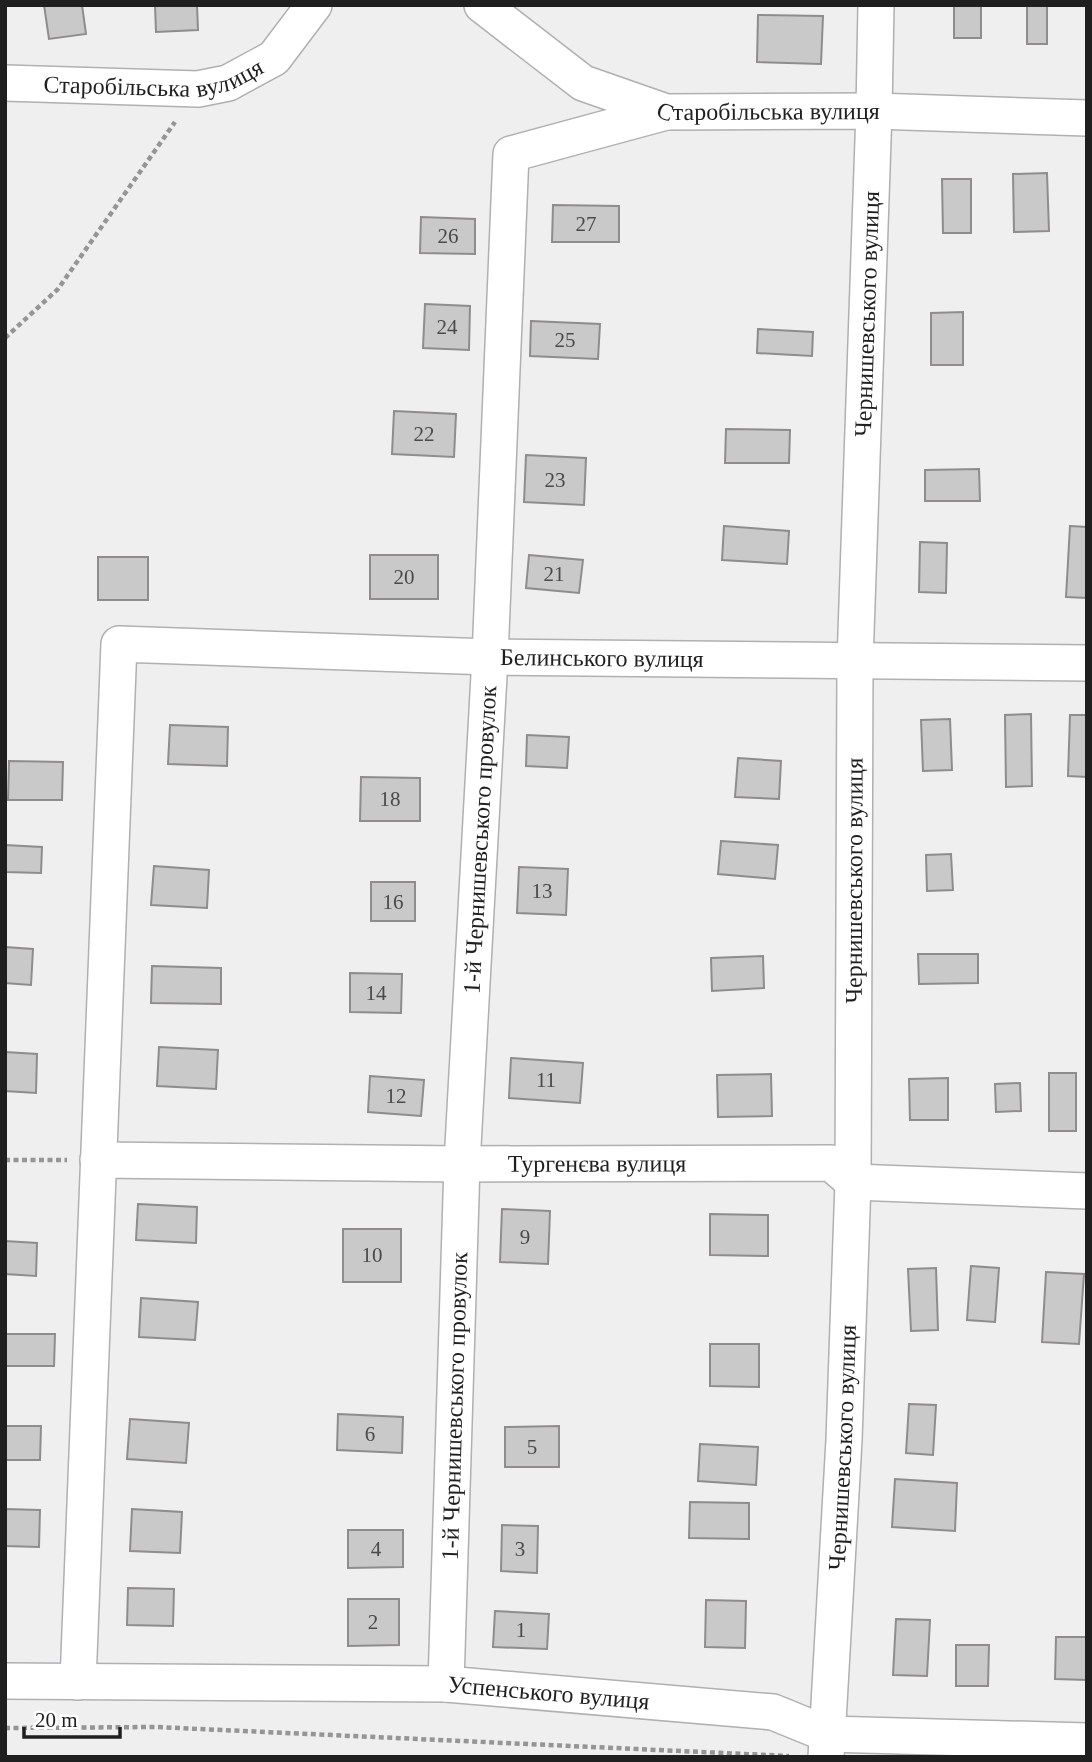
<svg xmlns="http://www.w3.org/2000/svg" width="1092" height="1762" viewBox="0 0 1092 1762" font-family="Georgia,serif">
  <rect width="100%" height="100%" fill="#efeff0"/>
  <g fill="#cac9c9" stroke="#8e8d8c" stroke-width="2">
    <polygon points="44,5 82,5 86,34 49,39"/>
    <polygon points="155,5 197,5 198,30 156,32"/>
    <rect x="954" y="5" width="27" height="33"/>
    <rect x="1027" y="5" width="20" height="39"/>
    <polygon points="758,15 823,16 821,64 757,62"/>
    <polygon points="1047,173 1049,231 1014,232 1013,174"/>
    <polygon points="942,179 971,179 971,233 943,233"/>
    <polygon points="553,205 619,206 619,242 552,242"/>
    <polygon points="421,217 475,219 475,254 420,253"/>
    <polygon points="425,304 470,306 469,350 423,348"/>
    <polygon points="963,312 963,365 931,365 931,313"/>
    <polygon points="531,321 600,324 598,359 530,356"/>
    <polygon points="758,329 813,332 812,356 757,353"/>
    <polygon points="394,411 456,414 454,457 392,454"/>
    <polygon points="726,429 790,430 789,463 725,463"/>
    <polygon points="526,455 586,458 584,505 524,502"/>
    <polygon points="979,469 980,501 925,501 925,470"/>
    <polygon points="724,526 789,531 787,564 722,560"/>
    <polygon points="1070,526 1087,527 1087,598 1066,597"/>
    <polygon points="920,542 947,543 946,593 919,592"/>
    <rect x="370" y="555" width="68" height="44"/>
    <polygon points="529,555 583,560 579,593 526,588"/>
    <rect x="98" y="557" width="50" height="43"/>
    <polygon points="1031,714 1032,786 1006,787 1005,715"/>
    <polygon points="1070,715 1087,715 1087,777 1068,776"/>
    <polygon points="950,719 952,770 923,771 921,720"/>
    <polygon points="170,725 228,727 227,766 168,764"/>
    <polygon points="527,735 569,737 567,768 526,766"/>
    <polygon points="738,758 781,761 779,799 735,797"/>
    <polygon points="9,761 63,762 62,800 8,800"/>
    <polygon points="361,777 420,778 420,821 360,821"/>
    <polygon points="721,841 778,845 775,879 718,874"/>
    <polygon points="5,845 42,847 41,873 5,872"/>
    <polygon points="951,854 953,890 927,891 926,855"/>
    <polygon points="154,866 209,870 207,908 151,905"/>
    <polygon points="519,867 568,869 566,915 517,913"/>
    <rect x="371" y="882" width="44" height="39"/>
    <polygon points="5,947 33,949 31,985 5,983"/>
    <polygon points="918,954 978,954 978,983 919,984"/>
    <polygon points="763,956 764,988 712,991 711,958"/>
    <polygon points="152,966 221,968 221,1004 151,1003"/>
    <polygon points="350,973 402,974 401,1013 350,1012"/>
    <polygon points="159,1047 218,1050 216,1089 157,1086"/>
    <polygon points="5,1052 37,1054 36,1093 5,1091"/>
    <polygon points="511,1058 583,1063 580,1103 509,1098"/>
    <rect x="1049" y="1073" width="27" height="58"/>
    <polygon points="771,1074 772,1116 718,1117 717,1075"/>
    <polygon points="370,1076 424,1080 421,1116 368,1112"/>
    <polygon points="948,1078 948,1120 910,1120 909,1079"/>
    <polygon points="1020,1083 1021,1111 996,1112 995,1084"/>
    <polygon points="138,1204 197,1207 196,1243 136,1240"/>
    <polygon points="502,1209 550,1211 548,1264 500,1262"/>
    <polygon points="710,1214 768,1215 768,1256 710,1255"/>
    <rect x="343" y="1229" width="58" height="53"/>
    <polygon points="5,1241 37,1243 36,1276 5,1274"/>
    <polygon points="971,1266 999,1268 995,1322 967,1320"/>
    <polygon points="936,1268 938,1330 911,1331 908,1269"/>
    <polygon points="1046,1272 1084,1274 1079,1344 1042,1342"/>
    <polygon points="141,1298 198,1302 195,1340 139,1337"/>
    <polygon points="5,1334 55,1334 54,1366 5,1366"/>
    <polygon points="710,1344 759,1344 759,1387 710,1386"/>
    <polygon points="909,1404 936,1405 933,1455 906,1453"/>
    <polygon points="338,1414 403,1417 402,1453 337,1450"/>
    <polygon points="130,1419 189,1423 186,1463 127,1459"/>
    <polygon points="5,1426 41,1426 40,1460 5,1460"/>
    <polygon points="559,1426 559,1467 505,1467 505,1427"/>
    <polygon points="700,1444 758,1447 756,1485 698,1481"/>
    <polygon points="895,1479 957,1483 955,1531 892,1527"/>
    <polygon points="690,1502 749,1503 749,1539 689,1538"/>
    <polygon points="5,1509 40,1510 39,1547 5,1546"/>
    <polygon points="132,1509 182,1512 180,1553 130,1551"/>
    <polygon points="502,1525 538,1526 537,1573 501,1571"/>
    <polygon points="348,1530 403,1530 403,1567 348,1568"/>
    <polygon points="128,1588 174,1589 173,1626 127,1625"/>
    <polygon points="348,1599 399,1599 399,1645 348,1646"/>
    <polygon points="706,1600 746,1601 745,1648 705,1647"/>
    <polygon points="495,1611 549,1614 547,1649 493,1647"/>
    <polygon points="896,1619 930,1620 927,1676 893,1675"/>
    <polygon points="1056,1637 1087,1637 1087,1680 1055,1679"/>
    <polygon points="956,1645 989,1645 988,1686 956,1686"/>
  </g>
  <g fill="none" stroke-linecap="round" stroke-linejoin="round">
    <defs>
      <g id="street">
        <path id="s1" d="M482,5l101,78 83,29 208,-1 213,7"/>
        <path id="s2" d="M5,83l193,6 30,-6 46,-25 40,-53"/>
        <path id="s3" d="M98,1160l364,4 369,-1 22,19 234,9"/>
        <path id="s4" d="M5,1681l441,3 327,28 54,22 260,7"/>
        <path id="s5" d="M78,1682l41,-1038 371,13 597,6"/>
        <path id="s6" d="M446,1684l16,-520 28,-507 21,-503 155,-42"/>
        <path id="s7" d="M826,1757l18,-317 9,-258 2,-520 19,-551 2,-106"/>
      </g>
    </defs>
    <use href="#street" stroke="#afb0b1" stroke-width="38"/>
    <g stroke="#959595" stroke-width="4.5" stroke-dasharray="5 3.5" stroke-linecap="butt">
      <polyline points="5,338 58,289 175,122"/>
      <polyline points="5,1160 67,1160"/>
      <polyline points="5,1728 156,1727 789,1756"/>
    </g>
    <use href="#street" stroke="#fff" stroke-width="35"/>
  </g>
  <g text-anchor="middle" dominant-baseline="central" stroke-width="5" stroke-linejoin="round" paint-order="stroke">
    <g font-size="21" fill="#4a4a4a">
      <text x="586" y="224">27</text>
      <text x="448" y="236">26</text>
      <text x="447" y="327">24</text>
      <text x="565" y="340">25</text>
      <text x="424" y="434">22</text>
      <text x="555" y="480">23</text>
      <text x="554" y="574">21</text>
      <text x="404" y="577">20</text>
      <text x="390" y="799">18</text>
      <text x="542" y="891">13</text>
      <text x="393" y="902">16</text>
      <text x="376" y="993">14</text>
      <text x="546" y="1080">11</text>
      <text x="396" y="1096">12</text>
      <text x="525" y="1237">9</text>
      <text x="372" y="1255">10</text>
      <text x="370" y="1434">6</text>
      <text x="532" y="1447">5</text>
      <text x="376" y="1549">4</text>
      <text x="520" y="1549">3</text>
      <text x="373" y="1622">2</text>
      <text x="521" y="1630">1</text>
    </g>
    <g font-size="24" fill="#1f1f1f" stroke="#fff">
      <text stroke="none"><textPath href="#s2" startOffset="150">Старобільська вулиця</textPath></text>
      <text stroke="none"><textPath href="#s1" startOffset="318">Старобільська вулиця</textPath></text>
      <text stroke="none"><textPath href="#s7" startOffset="1444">Чернишевського вулиця</textPath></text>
      <text stroke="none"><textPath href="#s5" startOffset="1522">Белинського вулиця</textPath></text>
      <text stroke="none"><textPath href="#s6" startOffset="845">1-й Чернишевського провулок</textPath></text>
      <text stroke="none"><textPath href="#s7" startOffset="877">Чернишевського вулиця</textPath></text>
      <text stroke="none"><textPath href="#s3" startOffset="499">Тургенєва вулиця</textPath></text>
      <text stroke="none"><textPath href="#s6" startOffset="278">1-й Чернишевського провулок</textPath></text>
      <text stroke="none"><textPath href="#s7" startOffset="310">Чернишевського вулиця</textPath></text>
      <text stroke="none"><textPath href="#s4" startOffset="544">Успенського вулиця</textPath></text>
    </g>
  </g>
  <rect width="1092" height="1762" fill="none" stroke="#1f1f1f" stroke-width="14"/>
  <path d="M24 1727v10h96v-10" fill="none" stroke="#1f1f1f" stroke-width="3.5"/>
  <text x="35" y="1727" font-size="21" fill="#1f1f1f" stroke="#ffffff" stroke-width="5" paint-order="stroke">20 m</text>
</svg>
